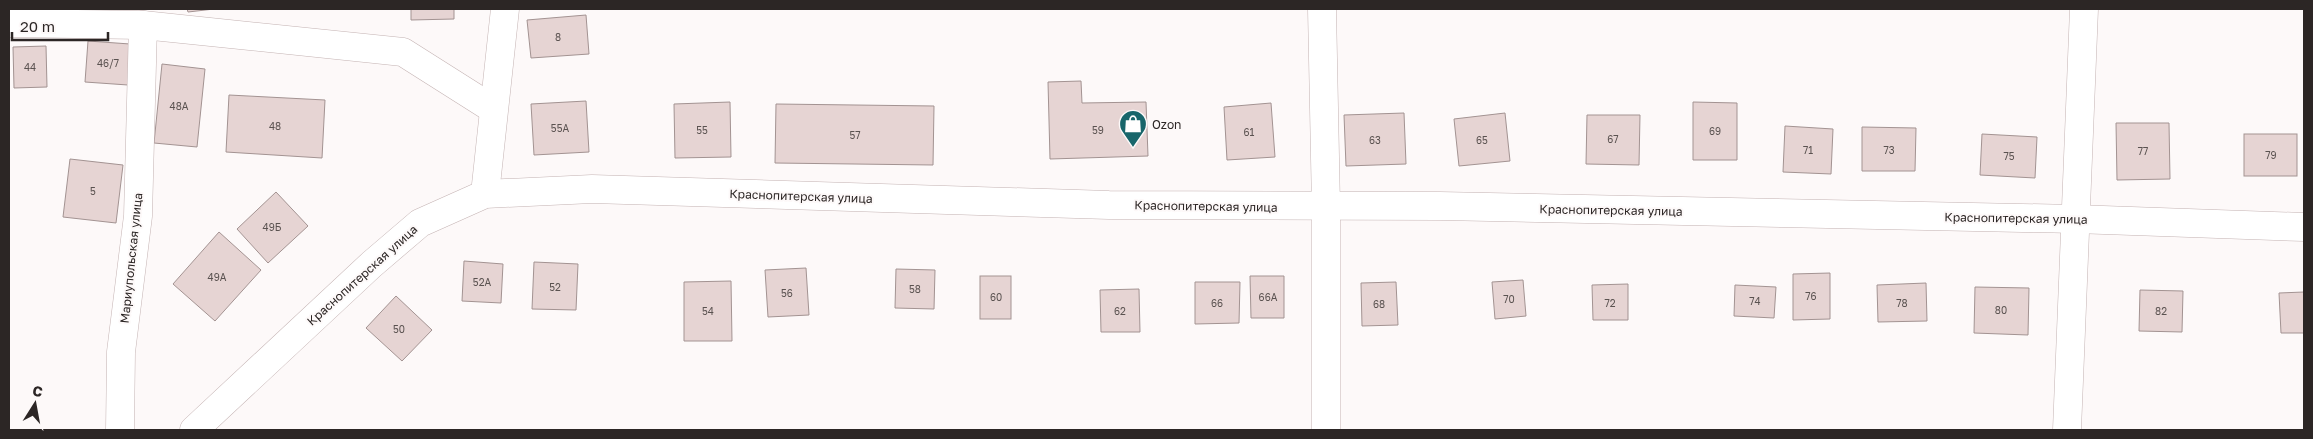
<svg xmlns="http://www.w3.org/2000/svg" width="2313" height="439" viewBox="0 0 2313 439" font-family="'Golos Text',sans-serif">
  <rect width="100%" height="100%" fill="#fdf9f9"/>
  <g fill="#e6d4d3" stroke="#a39392">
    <polygon points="187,9 214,9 188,12"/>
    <polygon points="411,9 454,9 454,19 411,20"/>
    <polygon points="586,15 589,54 531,58 527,20"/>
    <polygon points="88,41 130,44 128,85 85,82"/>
    <polygon points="46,46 47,87 14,88 13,47"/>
    <polygon points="162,64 205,69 197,147 154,143"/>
    <polygon points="1081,81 1082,103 1146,102 1148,156 1050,159 1048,82"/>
    <polygon points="229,95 325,100 322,158 226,152"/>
    <polygon points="586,101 589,152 534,155 531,104"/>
    <polygon points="730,102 731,157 675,158 674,104"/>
    <polygon points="1693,102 1737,103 1737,160 1693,160"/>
    <polygon points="1271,103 1275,157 1227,160 1224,107"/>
    <polygon points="776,104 934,106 933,165 775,163"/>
    <polygon points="1404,113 1406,164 1346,166 1344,115"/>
    <polygon points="1505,113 1510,161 1459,166 1454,119"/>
    <polygon points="1587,115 1640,115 1639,165 1586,164"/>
    <polygon points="2116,123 2169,123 2170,179 2117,180"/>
    <polygon points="1785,126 1833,129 1831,174 1783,172"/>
    <polygon points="1862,127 1916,128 1915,171 1862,171"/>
    <polygon points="1982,134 2037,137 2035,178 1980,175"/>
    <rect x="2244" y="134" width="53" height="42"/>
    <polygon points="70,159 123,165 116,223 63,217"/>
    <polygon points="276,192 308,226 268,263 237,229"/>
    <polygon points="219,232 261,270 215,321 173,284"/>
    <polygon points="464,261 503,264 501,303 462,301"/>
    <polygon points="534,262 578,264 576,310 532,309"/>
    <polygon points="806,268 809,315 768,317 765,270"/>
    <polygon points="896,269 935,270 934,309 895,308"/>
    <polygon points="1830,273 1830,319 1793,320 1793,274"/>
    <rect x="980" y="276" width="31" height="43"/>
    <polygon points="1250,276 1284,276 1284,318 1251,318"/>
    <polygon points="1523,280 1526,316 1495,319 1492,282"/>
    <polygon points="731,281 732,341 684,341 684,282"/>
    <polygon points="1195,282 1240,282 1239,323 1195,324"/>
    <polygon points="1396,282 1398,325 1362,326 1361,283"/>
    <polygon points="1926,283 1927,321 1878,322 1877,285"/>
    <polygon points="1628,284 1628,320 1593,320 1592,285"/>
    <polygon points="1735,285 1776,287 1774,318 1734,316"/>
    <polygon points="1975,287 2029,288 2028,335 1974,333"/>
    <polygon points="1139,289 1140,332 1101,332 1100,290"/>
    <polygon points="2140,290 2183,291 2182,332 2139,331"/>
    <polygon points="2304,292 2304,333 2281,333 2279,293"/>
    <polygon points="396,296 432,330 402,361 366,328"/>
  </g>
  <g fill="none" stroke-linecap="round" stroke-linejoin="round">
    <defs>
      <g id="minor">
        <polyline points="1322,9 1326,207 1326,430"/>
        <polyline points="9,23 143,25 403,52 493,109"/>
        <polyline points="485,194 505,9"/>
        <polyline points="120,430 121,352 138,216 143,25"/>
        <polyline points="2067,430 2084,9"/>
      </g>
      <polyline id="major" points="194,430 372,264 420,223 485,194 592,189 1109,205 1440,206 2075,219 2304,227"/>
    </defs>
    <use href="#minor" stroke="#c4b3b3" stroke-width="29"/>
    <use href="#major" stroke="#c4b3b3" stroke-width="29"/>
    <use href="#minor" stroke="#fff" stroke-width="28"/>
    <use href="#major" stroke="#fff" stroke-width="28"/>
  </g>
  <defs>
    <symbol id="shop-pin" viewBox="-11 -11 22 30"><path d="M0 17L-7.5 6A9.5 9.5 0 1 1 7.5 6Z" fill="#18666b" stroke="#fdf9f9"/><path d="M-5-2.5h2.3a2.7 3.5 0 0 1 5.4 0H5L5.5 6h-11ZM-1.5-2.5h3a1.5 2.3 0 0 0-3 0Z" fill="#fff"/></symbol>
  </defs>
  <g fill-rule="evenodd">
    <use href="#shop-pin" x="1117" y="108" width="32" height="43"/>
  </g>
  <g text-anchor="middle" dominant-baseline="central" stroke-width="4" stroke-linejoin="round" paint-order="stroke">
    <g font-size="10" fill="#5a5250">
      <text x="558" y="37">8</text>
      <text x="108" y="63">46/7</text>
      <text x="30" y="67">44</text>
      <text x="179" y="106">48А</text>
      <text x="275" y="126">48</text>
      <text x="560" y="128">55А</text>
      <text x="702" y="130">55</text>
      <text x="1098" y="130">59</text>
      <text x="1715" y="131">69</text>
      <text x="1249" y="132">61</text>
      <text x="855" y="135">57</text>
      <text x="1613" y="139">67</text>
      <text x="1375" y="140">63</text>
      <text x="1482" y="140">65</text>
      <text x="1808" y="150">71</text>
      <text x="1889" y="150">73</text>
      <text x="2143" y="151">77</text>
      <text x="2271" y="155">79</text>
      <text x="2009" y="156">75</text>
      <text x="93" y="191">5</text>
      <text x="272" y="227">49Б</text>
      <text x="217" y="277">49А</text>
      <text x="482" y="282">52А</text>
      <text x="555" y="287">52</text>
      <text x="915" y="289">58</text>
      <text x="787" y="293">56</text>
      <text x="1811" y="296">76</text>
      <text x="996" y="297">60</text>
      <text x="1268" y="297">66А</text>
      <text x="1509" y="299">70</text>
      <text x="1755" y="301">74</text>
      <text x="1217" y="303">66</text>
      <text x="1610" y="303">72</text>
      <text x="1902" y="303">78</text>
      <text x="1379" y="304">68</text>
      <text x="2001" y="310">80</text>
      <text x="708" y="311">54</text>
      <text x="1120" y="311">62</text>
      <text x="2161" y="311">82</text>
      <text x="399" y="329">50</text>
    </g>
    <g font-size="12" fill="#2c2625" stroke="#fdf9f9" text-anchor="start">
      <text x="1152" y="124">Ozon</text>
    </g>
    <g font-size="12" fill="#2c2625" stroke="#fdf9f9">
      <text transform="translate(801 196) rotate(2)">Краснопитерская улица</text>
      <text transform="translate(1206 206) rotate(1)">Краснопитерская улица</text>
      <text transform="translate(1611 210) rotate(1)">Краснопитерская улица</text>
      <text transform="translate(2016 218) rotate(1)">Краснопитерская улица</text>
      <text transform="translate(131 258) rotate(-84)">Мариупольская улица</text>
      <text transform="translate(362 275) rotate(-42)">Краснопитерская улица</text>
    </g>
  </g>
  <rect width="2313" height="439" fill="none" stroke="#2c2625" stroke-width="20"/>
  <g transform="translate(35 404) rotate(11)" stroke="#fdf9f9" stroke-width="4" paint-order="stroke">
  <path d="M0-4L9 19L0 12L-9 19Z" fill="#2c2625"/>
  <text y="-8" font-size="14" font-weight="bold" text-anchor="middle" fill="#2c2625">С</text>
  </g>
  <path d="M12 32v8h96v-8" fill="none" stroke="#2c2625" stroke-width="2.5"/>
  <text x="20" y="32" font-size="15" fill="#2c2625" stroke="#fdf9f9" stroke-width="4" paint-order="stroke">20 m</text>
</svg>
